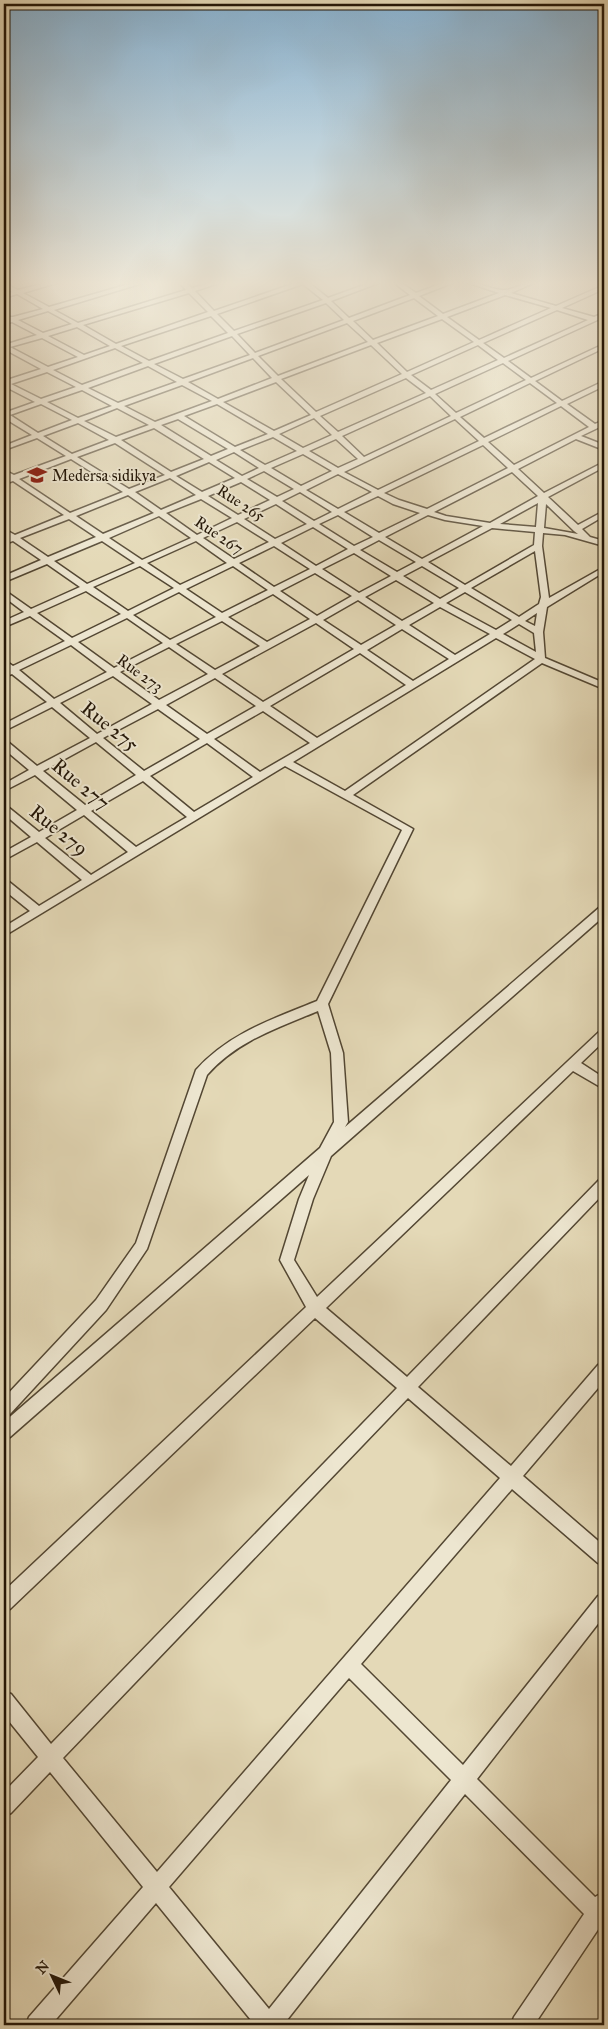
<svg xmlns="http://www.w3.org/2000/svg" width="608" height="2029" viewBox="0 0 608 2029" font-family="'IM FELL Great Primer',serif">
  <rect width="100%" height="100%" fill="#e4d9b7"/>
  <filter id="stains"><feTurbulence type="fractalNoise" baseFrequency=".004" numOctaves="4"/><feColorMatrix values="0 0 0 0 .2 0 0 0 0 .09 0 0 0 0 .02 0 0 0 .5 -.17"/></filter>
  <radialGradient id="worn" r=".72"><stop offset=".6" stop-color="#630" stop-opacity="0"/><stop offset="1" stop-color="#630" stop-opacity=".3"/></radialGradient>
  <g fill="none" stroke-linecap="round" stroke-linejoin="round">
    <defs>
      <path id="minor" d="M50,282h10l-37,11 26,14 87,-25h10l-92,28 24,13 108,-33 -7,-8h6l7,6 21,-6h9l-27,9 19,20 84,-29h10l20,16 44,-16h9l-50,19 18,17 61,-23 -17,-13h7l16,11 30,-11h9l-36,14 24,18 56,-21 -33,-11c13,0 28,9 39,8 11,-1 19,-8 31,-8l-25,11 45,13 48,-21v4l-42,19 32,9 10,-4v4l-96,44 23,17 73,-34v4l-69,33 27,20 42,-20v5l-37,18 28,20 9,-4v5l-23,11 23,9v5l-28,-11 -58,30 26,24 60,-31v5l-56,30 30,28 26,-14v5l-22,13 8,8 14,4v5l-39,-11 -22,-2 -1,13 7,52 55,-31v5l-57,35 -4,25 2,26 59,25v6l-62,-26 -189,132 60,34 -85,175 15,49 5,69 -3,5 255,-220 4,-1v10l-273,240 -18,43 -19,61 23,37 283,-266 4,-2v12l-23,22 23,15v11l-31,-18 -247,237 81,69 192,-197 5,-2v15l-186,194 93,79 87,-101 6,-2v18l-81,95 81,70v20l-6,-3 -86,-74 -151,175 102,101 135,-169 6,-3v23l-127,163 118,118 9,-5v38l-5,-2 -65,97h-23l3,-8 70,-103 -119,-120 -182,231h-28l-99,-122 -105,122h-25l3,-8 114,-130 -93,-115 -39,41 -7,3v-24l34,-35 -34,-42v-23l7,2 40,50 346,-356 -82,-70 -305,291 -6,3v-21l302,-284 -26,-47 19,-61 10,-24 -299,262 -6,2v-17l316,-274 14,-26 -3,-69 -13,-42c-41,17 -81,30 -111,64l-60,174 -41,61 -96,104 -6,2v-18l92,-98 40,-57 60,-173c33,-37 77,-51 121,-69l85,-171 -117,-64 -281,170v-9l26,-16 -26,-21v-10l4,1 31,25 43,-26 -45,-38 -33,18v-8l27,-15 -27,-23v-8l4,1 31,25 38,-22 -42,-35 -31,16v-7l25,-14 -25,-21v-8l4,1 29,24 53,-28 -38,-31 -48,24v-7l43,-22 -35,-28 -8,3v-6l2,-2 -2,-2v-7l9,6 52,-25 -35,-25 -26,11v-6l20,-9 -20,-15v-7l27,19 49,-22 -33,-23 -43,18v-6l37,-16 -28,-19 -9,3v-5l4,-2 -4,-2v-6l11,6 49,-20 -51,-34 -9,3v-5l4,-1 -4,-3v-5l10,5 52,-19 -29,-18 -33,12v-4l28,-11 -28,-17v-5l31,-11 -31,-16v-5l37,-12 -37,-20v-4l33,-10 -25,-13 -8,2v-4l4,-1v-2h5l30,-8 -26,-15 -13,4v-4l8,-2 -8,-5v-4l14,7zM303,284l20,16 -89,31 -17,-17zM189,293l19,19 -92,32 -33,-19zM505,295l46,13 -72,32 -32,-23zM414,298l24,18 -65,24 -20,-19zM326,303l18,17 -89,33 -18,-19zM557,310l31,10 -84,38 -21,-15zM48,311l24,13 -29,9 -25,-13zM211,316l17,17 -79,28 -28,-15zM442,319l32,23 -67,30 -30,-29zM347,323l21,19 -90,34 -20,-20zM77,327l33,19 -26,9 -36,-19zM232,336l18,19 -67,24 -29,-15zM42,338l36,19 -30,10 -38,-20zM371,345l31,29 -86,38 -35,-33zM478,345l20,15 -67,30 -20,-15zM115,348l28,15 -61,22 -29,-15zM253,358l19,20 -54,21 -30,-17zM503,363l23,17 -70,33 -21,-19zM148,366l29,16 -59,21 -30,-15zM47,372l29,15 -35,12 -30,-15zM406,378l20,15 -88,39 -18,-16zM276,382l35,33 -37,16 -51,-29zM530,383l27,20 -73,35 -24,-21zM182,385l30,16 -57,21 -31,-16zM82,390l30,16 -34,12 -31,-16zM430,396l21,20 -87,41 -22,-21zM41,404l31,16 -34,13 -28,-18zM217,404l51,30 -33,13 -51,-31zM561,406l28,21 -75,38 -26,-23zM117,408l32,17 -33,12 -32,-16zM314,418l18,17 -29,13 -24,-14zM178,419l50,30 -17,7 -50,-31zM455,419l24,22 -101,49 -34,-18zM78,423l31,17 -37,14 -29,-18zM154,428l50,31 -33,13 -50,-32zM273,437l24,14 -32,14 -25,-15zM336,439l22,20 -20,9 -29,-17zM115,443l50,32 -36,14 -52,-32zM483,445l25,23 -81,41 -28,-9 -15,-7zM234,452l25,16 -17,8 -26,-16zM303,454l29,17 -31,15 -30,-18zM71,459l52,33 -53,21 -51,-34zM209,462l26,16 -33,14 -26,-16zM264,471l30,18 -17,8 -30,-18zM512,472l26,24 -48,27 -44,-7 -12,-4zM338,474l34,18 -34,17 -32,-19zM170,478l26,17 -35,15 -26,-18zM241,482l29,18 -32,15 -30,-19zM300,492l32,20 -18,9 -32,-20zM128,495l26,18 -51,21 -27,-18zM378,496l15,8 27,9 -41,20 -35,-21zM201,499l31,19 -35,17 -31,-22zM538,503l-2,24 -36,-3zM276,504l31,20 -32,15 -31,-20zM546,504l28,27 4,3 -34,-6zM338,515l35,22 -19,9 -35,-22zM428,515l17,5 38,6 -61,33 -37,-22zM159,516l32,22 -49,22 -33,-22zM69,519l27,18 -48,20 -28,-19zM237,522l32,20 -35,17 -31,-21zM313,527l35,22 -32,17 -35,-23zM492,528l43,4 -1,13 -69,40 -37,-23zM379,540l37,22 -19,10 -37,-22zM102,541l33,22 -48,21 -33,-23zM196,541l31,22 -47,22 -33,-22zM274,546l36,23 -36,18 -35,-24zM535,551l6,46 -2,7 -20,13 -48,-29zM354,553l37,23 -32,17 -37,-24zM140,566l34,22 -46,23 -35,-24zM233,566l35,24 -46,23 -36,-24zM422,566l37,22 -19,11 -37,-23zM315,573l37,23 -35,20 -37,-25zM396,580l38,23 -32,18 -37,-24zM86,591l35,23 -49,24 -35,-25zM179,592l37,25 -46,23 -37,-25zM465,592l47,28 -16,10 -50,-27zM273,594l37,25 -43,23 -39,-25zM358,600l38,25 -35,20 -38,-25zM440,607l50,27 -35,21 -46,-30zM537,613l-2,13 -10,-5zM127,618l36,25 -49,25 -36,-26zM222,621l38,25 -45,24 -39,-26zM316,623l38,26 -91,53 -41,-28zM519,624l15,9 2,19 -33,-18zM402,629l47,30 -36,22 -46,-31zM496,638l39,21 -190,132 -52,-29zM71,645l36,27 -53,27 -35,-29zM169,647l39,27 -49,26 -39,-28zM360,653l46,32 -89,53 -47,-32zM113,676l39,28 -55,30 -37,-31zM215,678l41,28 -49,28 -41,-29zM158,709l42,30 -56,32 -41,-33zM263,711l47,32 -50,29 -46,-33zM96,742l40,33 -51,30 -42,-34zM207,743l46,34 -59,35 -44,-36zM143,781l44,36 -51,30 -45,-36zM84,815l44,37 -37,23 -46,-37zM408,1398l92,80 -343,394 -94,-114zM349,1678l102,102 -182,229 -100,-122z"/>
    </defs>
    <use href="#minor" stroke="#534733" stroke-width="3"/>
    <use href="#minor" fill="#ede6d0" fill-rule="evenodd"/>
  </g>
  <linearGradient id="sky" x2="0" y2="1"><stop stop-color="#89b5d6"/><stop offset="0.5" stop-color="#f3eedf"/><stop offset="1" stop-color="#f3eedf" stop-opacity="0"/></linearGradient>
  <rect width="608" height="566" fill="url(#sky)"/>
  <defs>
    <symbol id="school-bare" viewBox="-9 -9 18 18"><path d="M0-5L7-2L0 1L-7-2ZM-4 1L0 2.5L4 1V4Q0 6-4 4Z" fill="#8f2418" stroke="#ede6d0" stroke-width="2.5" paint-order="stroke"/></symbol>
  </defs>
  <g fill-rule="evenodd">
    <use href="#school-bare" x="23" y="461" width="28" height="28"/>
  </g>
  <g text-anchor="middle" dominant-baseline="central" stroke-width="4" stroke-linejoin="round" paint-order="stroke">
    <g font-size="16" fill="#231607" stroke="#ede6d0" text-anchor="start">
      <text x="52" y="475">Medersa sidikya</text>
    </g>
    <g font-size="16" fill="#231607" stroke="#ede6d0">
      <text transform="translate(241 503) rotate(33)">Rue 265</text>
      <text transform="translate(219 535) rotate(34)">Rue 267</text>
      <text transform="translate(140 673) rotate(36)">Rue 273</text>
    </g>
    <g font-size="20" fill="#231607" stroke="#ede6d0">
      <text transform="translate(110 726) rotate(39)">Rue 275</text>
      <text transform="translate(81 784) rotate(40)">Rue 277</text>
      <text transform="translate(59 830) rotate(39)">Rue 279</text>
    </g>
  </g>
  <rect width="608" height="2029" fill="none" stroke="#e4d9b7" stroke-width="20"/>
  <rect x="5" y="5" width="598" height="2019" fill="none" stroke="#231607" stroke-width="2.5"/>
  <rect x="10" y="10" width="588" height="2009" fill="none" stroke="#231607"/>
  <g transform="translate(52 1976) rotate(313)" stroke="#ede6d0" stroke-width="4" paint-order="stroke">
  <path d="M0-4L9 19L0 12L-9 19Z" fill="#231607"/>
  <text y="-8" font-size="14" font-weight="bold" text-anchor="middle" fill="#231607">N</text>
  </g>
  <rect width="100%" height="100%" filter="url(#stains)"/>
  <rect width="100%" height="100%" fill="url(#worn)"/>
</svg>
